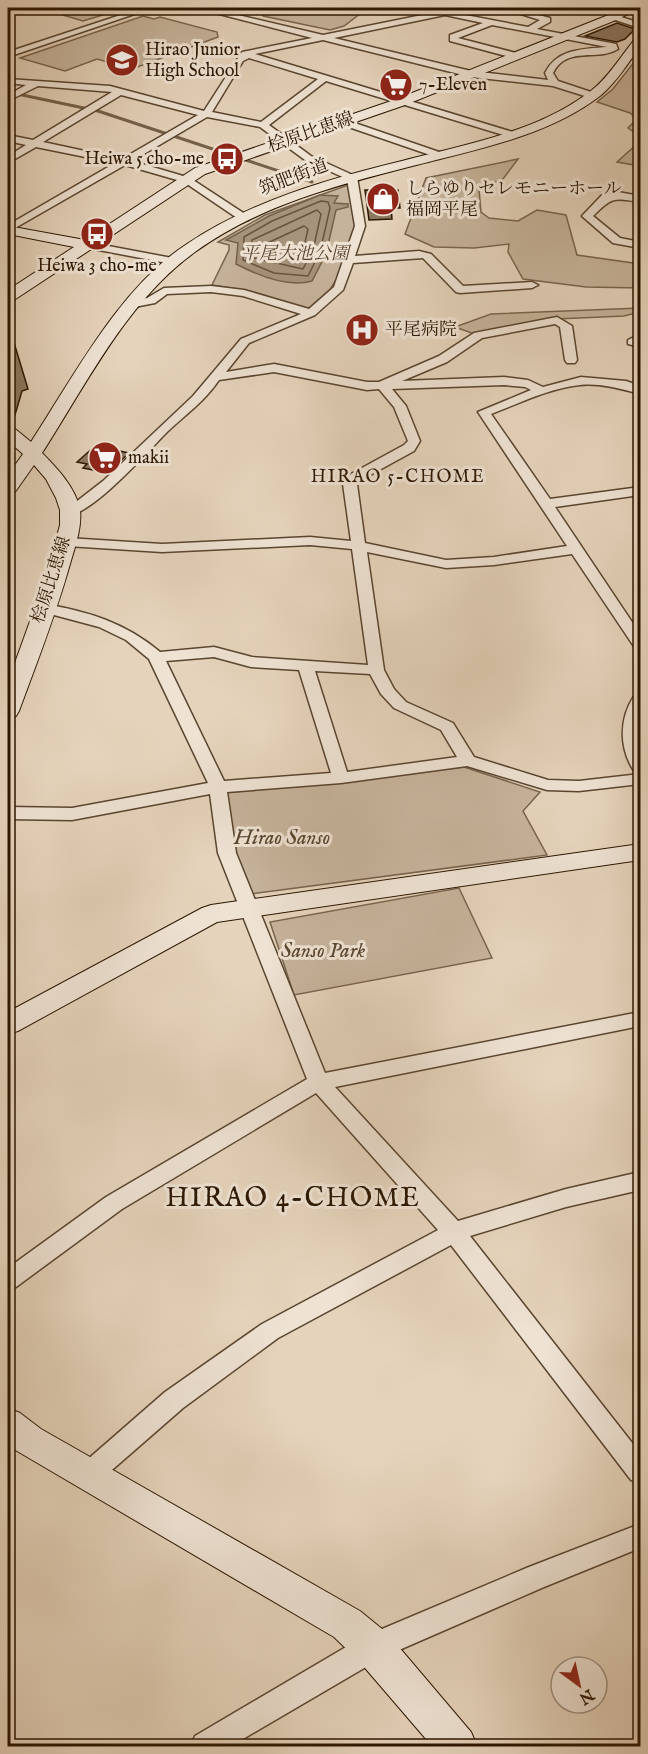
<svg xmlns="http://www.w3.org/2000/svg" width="648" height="1754" viewBox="0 0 648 1754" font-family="'IM FELL English','Noto Serif JP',serif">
  <rect width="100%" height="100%" fill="#e5d3bb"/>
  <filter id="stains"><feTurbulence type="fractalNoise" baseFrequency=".00333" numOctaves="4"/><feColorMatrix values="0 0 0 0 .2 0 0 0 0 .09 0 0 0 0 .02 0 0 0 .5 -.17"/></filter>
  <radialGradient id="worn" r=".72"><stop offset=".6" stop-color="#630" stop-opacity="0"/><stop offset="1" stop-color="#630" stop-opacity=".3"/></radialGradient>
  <g fill="#c6b39b" stroke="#79644e" stroke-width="1.5">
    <polygon points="39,8 126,8 83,21"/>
    <polygon points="269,8 364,8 365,10 344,26 330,30 263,16 261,13"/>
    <polygon points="143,16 154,19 160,17 217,32 218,37 132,69 97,59 65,71 20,58"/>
    <polygon points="635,61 640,61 640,166 617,162 638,143 635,133 628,128 637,119 630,113 597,102 613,89"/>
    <polygon points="518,159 503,179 479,189 481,212 489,218 518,221 537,210 566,215 577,255 640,264 640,288 586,287 523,279 508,252 509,244 474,248 434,247 405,234 426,178"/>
    <polygon points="348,185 355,227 343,269 326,296 310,310 250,291 212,285 229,250 229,245 218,242 265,215"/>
    <polygon points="640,308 640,312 624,316 556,319 477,335 455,327 491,314"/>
    <polygon points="464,767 540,792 523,811 547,855 251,894 231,859 224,793"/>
    <polygon points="459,888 492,958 294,995 270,922"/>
  </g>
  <path fill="#a6937b" stroke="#75614a" stroke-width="1.5" d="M320,195l18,1 -4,7 14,1v3l-12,3 -10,44 -14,27c-24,7 -55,-6 -76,-17l2,-21 -12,-3 43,-24z"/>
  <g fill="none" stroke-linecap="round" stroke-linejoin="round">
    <g stroke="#69543e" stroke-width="1.5">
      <polygon points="321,201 328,202 330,208 320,252 308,276 274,273 243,260 244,237 272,221"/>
      <polygon points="317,210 321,214 313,250 303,269 250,257 252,240"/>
      <polygon points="304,226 308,229 304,247 297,260 260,251 261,246"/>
    </g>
    <polyline stroke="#75614a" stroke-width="3" points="8,92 98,111 312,182"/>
  </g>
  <g fill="#8c7861" stroke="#2c1600" stroke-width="1.5">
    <polygon points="617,23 635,29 625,39 617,42 585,36"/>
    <polygon points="365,190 398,190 400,208 391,208 392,219 369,220"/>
    <polygon points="12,336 28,389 22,391 12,425 8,425 8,337"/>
    <polygon points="95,446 129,453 108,473 83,468 87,464 77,462"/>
  </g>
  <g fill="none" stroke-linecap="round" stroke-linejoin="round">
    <defs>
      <g id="street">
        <polygon points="142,8 152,8 8,57 8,52"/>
        <path d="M196,8h12l115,27 134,-27h13l-15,5 73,14 12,-7 -38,-12h11l37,10v4l-13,7 79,15 2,5c-20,13 -51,-4 -65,24l5,8 36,12 1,2 -4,3 -38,-12 -82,-9 -148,-37 -68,14 261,79v4h-6l-184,-56 -57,44 42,31 46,21 8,49 -10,30 64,-5 12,3 32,32 69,-4 6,3 -6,3 -72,5 -4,-1 -33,-34 -70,5 -10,27 -28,25 -66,28 -23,29 48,-8 93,18h12l60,-26 35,-23 83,-16 15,9 5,34 -2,3h-8l-2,-3 -5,-33 -5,-3 -73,14 -35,24 -45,19 102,-4 24,3 15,7 38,-10 45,4 14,5v8c-19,-5 -40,-11 -60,-9 -30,3 -60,18 -89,29l59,85 90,-12v8l-85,12 85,127v15l-5,-1 -63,-94 -78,11 -48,3 -79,-16 17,118 10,19 12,13 47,21 21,34 74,23 31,1 61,-7v10l-61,7 -32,-1 -80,-24 -126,17 -114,9 9,61 89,220 315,-61v14l-305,61 123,134 108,-32 74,-17v18l-74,17 -96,29 170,217v31l-9,-4 -180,-235 -173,93 -95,70 -86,75 -9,4 -9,-4 -3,-8 3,-8 86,-75 97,-68 176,-94 -122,-137 -194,116 -106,78 -8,3v-22l98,-71 201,-118 -89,-226 -8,-59 -138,26 -64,-1v-12l64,1 136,-25 -59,-124 -23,-19 -27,-13 -60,-16 -2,-3 7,-4c43,7 82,19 116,48l54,-5 38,10 116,8 -16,-116 -42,-4 -148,7 -95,-6 -7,-4 7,-4 95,6 148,-7 41,4 -8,-57 8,-10 53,-29 4,-4 -14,-34 -15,-18 -12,1 -93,-18 -55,8c-14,21 -34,35 -52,52 -17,17 -79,88 -102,83l-2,-3 40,-31 90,-85 48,-57 60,-25 -58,-18 -32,-4 -44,2 -12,9 -26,5 -4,-1v-4l22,-5 17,-10 47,-2 33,4 65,19 25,-22 21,-61 -8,-47 -42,-19 -45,-33 -53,-10 -75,44 58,17 58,38v4h-8l-56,-38 -59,-17 -117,67v-7l107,-62 -79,-16 -28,16v-7l18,-11 -18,-4v-6l25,5 79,-48 -74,-6 -30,15v-6l18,-10 -18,-2v-4l102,7 94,25 38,-59 70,-14zM445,15l38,8 -33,12v6l67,18 4,-3 -1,-2 -62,-16 34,-13 115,22c-25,2 -50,2 -62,26l3,7 -77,-9 -137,-33zM249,58l69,21 -57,43 -49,-10 31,-51zM121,95l77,20 -76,44 -79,-17zM504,385l21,2 6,3 -53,22 89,134 -73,11 -48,3 -81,-17 -8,-59 4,-4 53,-29 6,-10 -14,-35 -14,-17zM214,657l37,10 48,3 32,103 -107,8 -58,-120zM315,671l55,3 11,20 13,14 47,22 16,27 -110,15z"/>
        <polygon points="615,15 640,23 640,28 612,19 612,15"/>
        <polygon points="343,119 442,153 444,155 436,157 340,124 338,122"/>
        <path d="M618,192l22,4v6c-26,-4 -27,-6 -47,14l27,22 20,4v6l-27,-5 -31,-27 20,-21z"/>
        <polygon points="87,242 172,258 177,261 172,264 83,247 82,245"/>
        <polygon points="632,338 640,341 640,347 628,344 628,340"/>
        <path d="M640,694v78l-6,-1c-15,-23 -15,-52 0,-75z"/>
        <polygon points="640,1524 640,1548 544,1587 383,1657 231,1746 191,1746 195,1736 363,1637 529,1567"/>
      </g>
      <g id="secondary">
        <polygon points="626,8 640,8 616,20 405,105 205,174 14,300 8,302 8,290 74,247 8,234 8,226 85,240 195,168 397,99"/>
        <path d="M640,36v11c-12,16 -24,36 -40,49 -47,36 -108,50 -164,64 -82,21 -171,41 -241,92 -68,49 -108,131 -153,201 15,15 34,35 38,57 2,17 -5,37 -10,54 -14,50 -33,98 -51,147l-3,5 -8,2v-36l38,-105 14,-52v-15l-4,-12 -10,-19 -12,-14 -19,27 -7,2v-19l15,-21 -15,-13v-14l6,1 17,14c43,-66 89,-155 156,-198 64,-43 141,-65 215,-83 64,-17 137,-29 190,-71 18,-14 30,-36 44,-52z"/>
        <polygon points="640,844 640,860 217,922 18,1031 8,1034 8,1012 202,908 211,905"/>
        <polygon points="8,1408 20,1413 41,1429 360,1611 387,1633 471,1732 477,1746 432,1746 359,1661 334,1637 17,1451 8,1444"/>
      </g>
    </defs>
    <use href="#street" stroke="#5a452f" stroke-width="3"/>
    <use href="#secondary" stroke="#2c1600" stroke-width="2"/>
    <use href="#street" fill="#eee2d3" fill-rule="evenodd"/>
    <use href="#secondary" fill="#eee2d3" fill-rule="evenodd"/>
  </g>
  <defs>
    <symbol id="school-disc" viewBox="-11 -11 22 22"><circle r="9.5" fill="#8f2418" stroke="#eee2d3"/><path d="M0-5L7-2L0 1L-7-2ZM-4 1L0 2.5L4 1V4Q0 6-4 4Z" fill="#fff"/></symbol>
    <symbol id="supermarket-disc" viewBox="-11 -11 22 22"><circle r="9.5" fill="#8f2418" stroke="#eee2d3"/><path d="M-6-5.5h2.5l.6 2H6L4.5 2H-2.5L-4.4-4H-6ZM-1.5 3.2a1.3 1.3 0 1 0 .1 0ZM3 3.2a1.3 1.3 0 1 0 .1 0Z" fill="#fff"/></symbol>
    <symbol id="bus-disc" viewBox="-11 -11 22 22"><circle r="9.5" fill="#8f2418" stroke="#eee2d3"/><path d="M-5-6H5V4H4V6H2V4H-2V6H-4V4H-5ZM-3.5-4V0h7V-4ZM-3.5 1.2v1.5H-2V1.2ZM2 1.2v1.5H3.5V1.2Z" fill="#fff"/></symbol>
    <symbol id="shop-disc" viewBox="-11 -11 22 22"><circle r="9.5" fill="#8f2418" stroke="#eee2d3"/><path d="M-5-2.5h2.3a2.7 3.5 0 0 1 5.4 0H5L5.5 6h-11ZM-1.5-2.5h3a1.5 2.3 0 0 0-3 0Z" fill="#fff"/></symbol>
    <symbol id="hospital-disc" viewBox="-11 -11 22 22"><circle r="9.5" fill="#8f2418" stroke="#eee2d3"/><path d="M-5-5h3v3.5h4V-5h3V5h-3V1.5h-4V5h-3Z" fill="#fff"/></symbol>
  </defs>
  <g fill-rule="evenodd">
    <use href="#school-disc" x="103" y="41" width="38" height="38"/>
    <use href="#supermarket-disc" x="377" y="66" width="38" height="38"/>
    <use href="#bus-disc" x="208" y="140" width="38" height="38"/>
    <use href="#shop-disc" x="364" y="180" width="38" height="38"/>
    <use href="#bus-disc" x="78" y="215" width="38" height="38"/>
    <use href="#hospital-disc" x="343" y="311" width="38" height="38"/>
    <use href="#supermarket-disc" x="86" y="439" width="38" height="38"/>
  </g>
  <g text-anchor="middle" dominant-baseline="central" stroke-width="6" stroke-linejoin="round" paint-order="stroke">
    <g font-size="18" fill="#2c1600" stroke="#eee2d3" text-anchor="start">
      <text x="145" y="50">Hirao Junior<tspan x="145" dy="21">High School</tspan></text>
      <text x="419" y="85">7-Eleven</text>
      <text x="204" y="159" text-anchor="end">Heiwa 5 cho-me</text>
      <text x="406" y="189">しらゆりセレモニーホール<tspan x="406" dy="21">福岡平尾</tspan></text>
      <text x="97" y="266" text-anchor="middle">Heiwa 3 cho-me</text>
      <text x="385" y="330">平尾病院</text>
      <text x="128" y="458">makii</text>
    </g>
    <g font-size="18" fill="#2c1600" stroke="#eee2d3">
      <text transform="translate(311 133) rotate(-19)">桧原比恵線</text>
      <text transform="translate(294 178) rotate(-21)">筑肥街道</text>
      <text transform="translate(52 580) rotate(-72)">桧原比恵線</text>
    </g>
    <g font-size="18" font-style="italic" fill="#5a452e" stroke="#eee2d3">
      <text x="295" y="254">平尾大池公園</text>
    </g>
    <g font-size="18" letter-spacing="1.5" fill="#2c1600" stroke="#eee2d3">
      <text x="398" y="477">HIRAO 5-CHOME</text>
    </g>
    <g font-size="21" font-style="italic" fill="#5a452e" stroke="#eee2d3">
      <text x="282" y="838">Hirao Sanso</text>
      <text x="323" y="951">Sanso Park</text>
    </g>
    <g font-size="27" letter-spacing="1.5" fill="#2c1600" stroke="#eee2d3">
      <text x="293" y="1199">HIRAO 4-CHOME</text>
    </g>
  </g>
  <rect width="648" height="1754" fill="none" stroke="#e5d3bb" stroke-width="30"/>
  <rect x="9" y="9" width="630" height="1736" fill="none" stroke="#2c1600" stroke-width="3"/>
  <rect x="15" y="15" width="618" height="1724" fill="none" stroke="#2c1600" stroke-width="1.5"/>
  <g transform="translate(579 1685) rotate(147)"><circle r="28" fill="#eee2d3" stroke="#a0907f" stroke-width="1.5"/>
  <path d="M0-4.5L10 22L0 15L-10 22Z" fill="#8f2418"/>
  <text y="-9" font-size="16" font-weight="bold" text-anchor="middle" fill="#2c1600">N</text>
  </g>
  <rect width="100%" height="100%" filter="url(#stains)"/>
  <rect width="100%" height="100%" fill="url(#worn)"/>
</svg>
